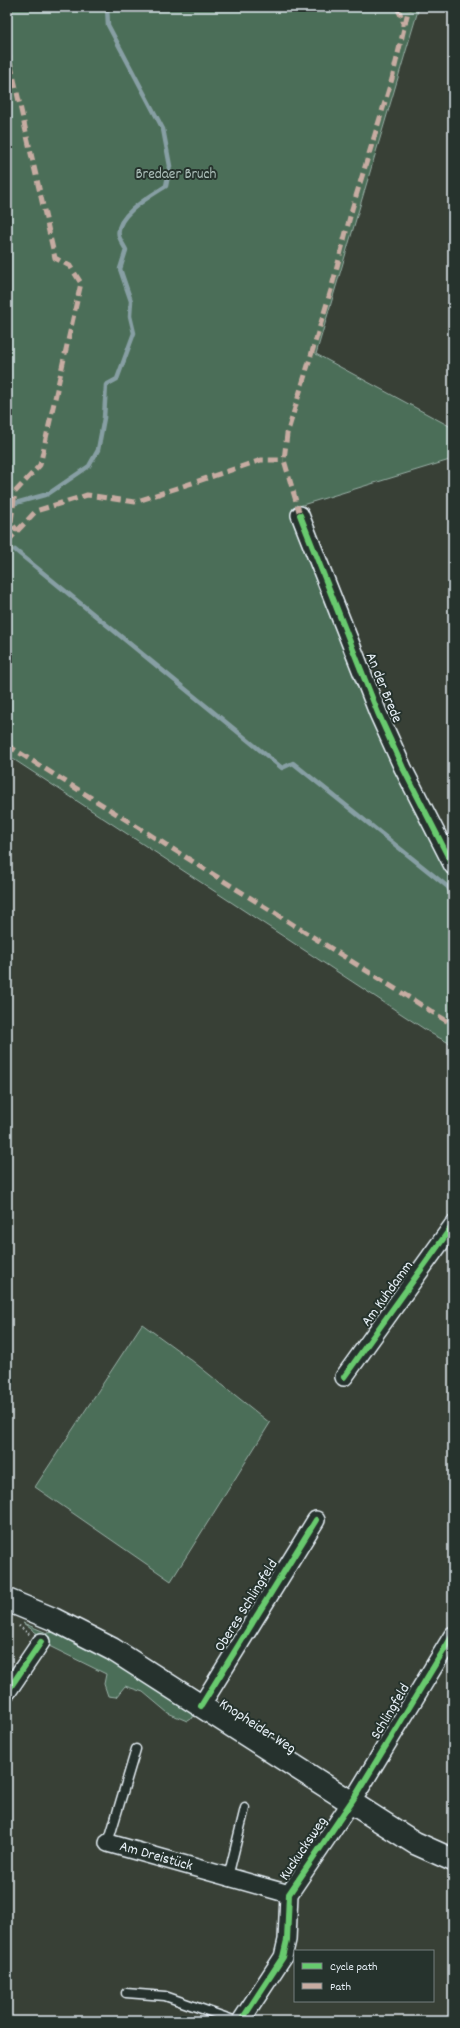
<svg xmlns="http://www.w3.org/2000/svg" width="460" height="2028" viewBox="0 0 460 2028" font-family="Dekko,sans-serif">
  <rect width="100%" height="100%" fill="#384036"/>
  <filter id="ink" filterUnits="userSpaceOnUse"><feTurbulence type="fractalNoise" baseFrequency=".025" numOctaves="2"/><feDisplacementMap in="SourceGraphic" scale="8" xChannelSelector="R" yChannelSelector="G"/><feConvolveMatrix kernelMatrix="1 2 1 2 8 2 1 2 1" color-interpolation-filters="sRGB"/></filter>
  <g filter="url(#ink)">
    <g fill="#4c6e58" stroke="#9ab0a8">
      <polygon points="7,7 419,7 316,354 453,428 453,459 299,506 296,505 299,523 390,757 453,881 453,1045 432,1034 7,755"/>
      <polygon points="142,1324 190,1359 270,1423 171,1581 35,1487"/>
      <polygon points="23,1623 47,1633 56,1632 143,1677 195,1716 187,1721 168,1713 143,1692 125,1686 116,1697 108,1696 104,1684 106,1674 47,1645 46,1640"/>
    </g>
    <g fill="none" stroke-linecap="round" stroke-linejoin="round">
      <g stroke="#879fa4" stroke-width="4.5">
        <path d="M7,507l5,-3 36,-10 41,-28 9,-16 6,-32 2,-33 11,-6 17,-46 -4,-17 1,-15 -11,-32 6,-19c-2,-4 -6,-10 -7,-14 -5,-20 33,-41 47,-50l4,-20 -7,-37 -55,-104 -1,-18"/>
        <polyline points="15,550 282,768 293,763 448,887 453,898"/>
      </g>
      <defs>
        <g id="lane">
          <polyline points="108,1843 136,1749"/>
          <polyline points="228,1877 245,1808"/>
          <polyline points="126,1993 165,1996 236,2021"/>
        </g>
        <g id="street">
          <polyline points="300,515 378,713 403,768 453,866"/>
          <polyline points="344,1377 453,1225"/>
          <polyline points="7,1692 41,1642"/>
          <polyline points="201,1706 316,1520"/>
          <polyline points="108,1843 289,1894"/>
          <polyline points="241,2021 283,1957 287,1940 289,1894 356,1795 453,1635"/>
        </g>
        <polyline id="secondary" points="7,1600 53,1619 112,1649 385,1824 415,1843 453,1860"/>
      </defs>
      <use href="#lane" stroke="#e8f1f8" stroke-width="11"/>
      <use href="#street" stroke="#e8f1f8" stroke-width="20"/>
      <use href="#secondary" stroke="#e8f1f8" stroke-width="25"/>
      <polyline stroke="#e8f1f8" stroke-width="2.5" stroke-dasharray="1 3" stroke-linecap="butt" points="19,1626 29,1634"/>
      <use href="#lane" stroke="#26332d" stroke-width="8"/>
      <use href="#street" stroke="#26332d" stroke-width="17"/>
      <use href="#secondary" stroke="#26332d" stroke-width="22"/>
      <g stroke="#c7aca2" stroke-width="5" stroke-dasharray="10 5" stroke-linecap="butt">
        <polyline points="397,7 403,20 403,26"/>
        <polyline points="7,49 55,258 70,266 81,283 40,465 15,492 11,522 17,531"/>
        <polyline points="300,515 284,460 287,434 331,290 352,209 392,79 409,7"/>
        <polyline points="7,542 36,511 87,495 135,502 261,460 284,460"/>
        <polyline points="7,745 453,1025"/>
      </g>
      <defs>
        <g id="cycleway">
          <polyline points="300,515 378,713 403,768 453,866"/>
          <polyline points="344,1377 453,1225"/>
          <polyline points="7,1692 41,1642"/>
          <polyline points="201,1706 316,1520"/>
          <polyline points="241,2021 283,1957 287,1940 289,1894 356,1795 453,1635"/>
        </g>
      </defs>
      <use href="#cycleway" stroke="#26332d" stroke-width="8"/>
      <use href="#cycleway" stroke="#67ca6e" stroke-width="6"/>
    </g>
  </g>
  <g text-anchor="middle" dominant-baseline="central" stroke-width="4" stroke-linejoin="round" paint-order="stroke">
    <g font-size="15" fill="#aabdb8" stroke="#26332d">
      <text x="176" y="175">Bredaer Bruch</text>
    </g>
    <g font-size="15" fill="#e8f1f8" stroke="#26332d">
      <text transform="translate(383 688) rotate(68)">An der Brede</text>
      <text transform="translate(388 1294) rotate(-54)">Am Kuhdamm</text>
      <text transform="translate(247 1606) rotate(-58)">Oberes Schlingfeld</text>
      <text transform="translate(391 1712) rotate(-59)">Schlingfeld</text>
      <text transform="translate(257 1727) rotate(33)">Knopheider Weg</text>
      <text transform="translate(304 1849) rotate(-56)">Kuckucksweg</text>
      <text transform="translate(156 1857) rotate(16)">Am Dreistück</text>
    </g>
  </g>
  <rect width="460" height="2028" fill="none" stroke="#26332d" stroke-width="24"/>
  <rect x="12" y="12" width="436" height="2004" fill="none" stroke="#e8f1f8" stroke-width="1.5" filter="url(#ink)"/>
  <rect x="294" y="1950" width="140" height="52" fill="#26332d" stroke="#747f7e"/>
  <rect x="302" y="1963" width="20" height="6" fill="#67ca6e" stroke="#747f7e"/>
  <text x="330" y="1970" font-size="12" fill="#e8f1f8">Cycle path</text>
  <rect x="302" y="1983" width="20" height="6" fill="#c7aca2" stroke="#747f7e"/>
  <text x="330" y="1990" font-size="12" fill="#e8f1f8">Path</text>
</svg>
